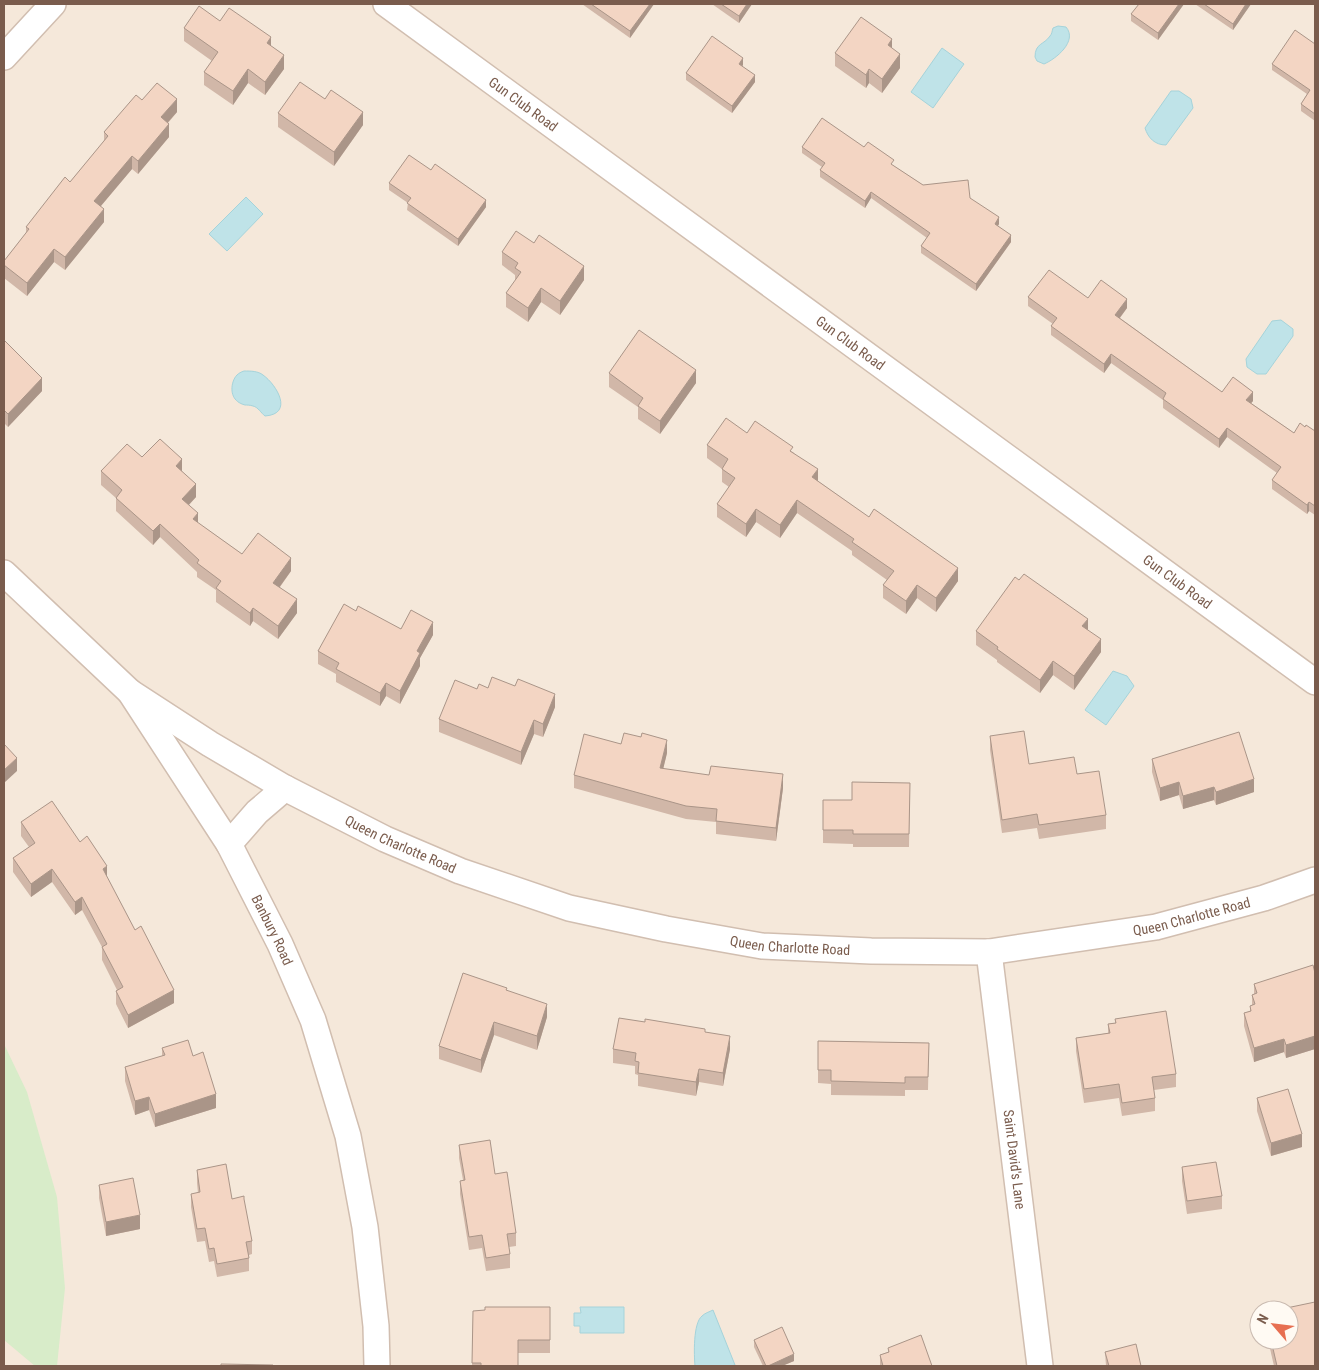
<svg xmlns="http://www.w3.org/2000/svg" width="1319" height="1370" viewBox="0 0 1319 1370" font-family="'Roboto Condensed',sans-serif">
  <rect width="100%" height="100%" fill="#fdf6ec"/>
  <path fill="#f5e8da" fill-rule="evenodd" d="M4,4h1311v1362h-1311zM1259,1310h30v30h-30z"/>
  <polygon fill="#d8ecc9" points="4,1044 27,1092 57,1197 65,1288 57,1366 35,1366 4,1340"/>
  <g fill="#bfe3e8" stroke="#a5d3da">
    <path d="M1058,26l8,1c12,14 -10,32 -22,37l-7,-3 -2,-4c0,-14 9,-12 15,-21 2,-2 2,-5 3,-8z"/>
    <polygon points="942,48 964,64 933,108 911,92"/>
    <path d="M1171,91h8l12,8 2,9 -27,37c-11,0 -18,-7 -21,-17z"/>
    <polygon points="246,197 263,214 227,251 209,234"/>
    <polygon points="1281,320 1293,329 1293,336 1266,374 1257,374 1247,367 1246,359 1272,321"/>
    <path d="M244,371c7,0 14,0 19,4 14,10 31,39 2,41 -4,-3 -7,-9 -12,-10 -3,-1 -6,-1 -8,-1 -12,-3 -15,-13 -12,-23 2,-6 5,-9 11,-11z"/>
    <polygon points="1113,671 1127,676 1134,686 1106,725 1085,710"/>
    <polygon points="580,1307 624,1307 624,1333 580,1333 580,1326 574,1326 574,1313 581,1313"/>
    <path d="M713,1310l22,55 -4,1h-36c-1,-11 -2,-43 7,-50 3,-3 7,-4 11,-6z"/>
  </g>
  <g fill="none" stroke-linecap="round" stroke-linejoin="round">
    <defs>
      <g id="minor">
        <path id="s1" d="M386,4l929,678"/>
        <polyline points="4,57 53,4"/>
        <path id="s2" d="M4,573l126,119 99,152 51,100 33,76 35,116 17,91 11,99 1,40"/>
        <path id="s3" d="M130,692l80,52 75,44 100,51 75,32 109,37 97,21 96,17 109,5 118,1 167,-25 108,-29 51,-18"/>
        <polyline points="229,844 257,812 285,788"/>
        <path id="s4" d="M989,952l51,414"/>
      </g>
    </defs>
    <use href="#minor" stroke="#d1beb0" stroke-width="28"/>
    <use href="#minor" stroke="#fff" stroke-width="25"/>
  </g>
  <g fill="#d1b7a8">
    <polygon points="582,4 654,4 630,38"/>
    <polygon points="712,4 752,4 739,23"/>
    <polygon points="1184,4 1158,40 1131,21 1131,14"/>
    <polygon points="1195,4 1251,4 1233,30"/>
    <polygon points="220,21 271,46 284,69 265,95 248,83 233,105 204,85 204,72 212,61 184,41 184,28"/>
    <polygon points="1315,44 1315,121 1301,111 1301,104 1307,94 1272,70 1272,64"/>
    <polygon points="892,49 900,68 882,93 869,83 866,88 835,66 835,53"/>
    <polygon points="743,65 742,66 755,82 732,113 686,80 686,73"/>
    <polygon points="142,100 177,112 168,123 169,137 138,174 132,169 101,206 104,222 65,270 54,262 27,296 4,278 4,261 26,233 26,227 70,182 104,142 104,132"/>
    <polygon points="278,113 363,125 334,166 278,127"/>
    <polygon points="802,147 864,147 894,166 923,185 970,198 999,224 998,226 1011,242 976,291 921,253 921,246 927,238 871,198 865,208 820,177 820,170 822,167 802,153"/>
    <polygon points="431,170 486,207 458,246 407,210 408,203 389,190 389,183"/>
    <polygon points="502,252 584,280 560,315 541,302 528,322 506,307 506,293 515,281 515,275 502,265"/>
    <polygon points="1028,297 1088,298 1127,308 1120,318 1222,392 1253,401 1251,403 1294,433 1305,427 1315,431 1315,515 1309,511 1307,514 1272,489 1272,480 1277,473 1227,437 1219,448 1163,408 1163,400 1111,363 1104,373 1051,335 1051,326 1053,324 1028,306"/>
    <polygon points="4,340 42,391 8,427 4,423"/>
    <polygon points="609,373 696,383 660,434 638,419 638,407 609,387"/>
    <polygon points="747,433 793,452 818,481 958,581 936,612 917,598 906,614 883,598 883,585 887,580 852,555 852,551 797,513 780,538 756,522 746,537 717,517 717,504 729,487 722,482 722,469 707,458 707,445"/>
    <polygon points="142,457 182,471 196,497 189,505 198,523 242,554 291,571 280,587 297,613 278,639 253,621 250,626 216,602 216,590 197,577 197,572 160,537 153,545 116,511 116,498 101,485 101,471"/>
    <polygon points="356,611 401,629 433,635 420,658 420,666 400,704 386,696 380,706 336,682 336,674 318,664 318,651"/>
    <polygon points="1088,630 1101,652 1074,690 1053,675 1040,693 997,662 997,660 976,645 976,631"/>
    <polygon points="488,688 555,707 543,737 534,734 521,765 439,732 439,719 477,689"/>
    <polygon points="990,736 1029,764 1077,774 1106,815 1106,829 1039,839 1037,828 1002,833 990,750"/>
    <polygon points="667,753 663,769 783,788 776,841 716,834 716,822 686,819 574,788 574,775"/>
    <polygon points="1152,759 1254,792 1216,805 1214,800 1183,809 1179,795 1160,801 1152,772"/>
    <polygon points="910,783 909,847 853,847 853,844 823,843 823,800 852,800"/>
    <polygon points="21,822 80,842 107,879 174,1003 128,1028 116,1004 116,991 117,990 102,960 102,947 82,910 75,915 52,882 31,897 13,872 13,858 29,847 21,836"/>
    <polygon points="1315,973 1315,1049 1286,1058 1284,1052 1254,1062 1244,1026 1244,1013 1250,1011 1250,1006 1252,1005 1252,995 1254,994 1254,984"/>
    <polygon points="507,991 547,1017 537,1050 494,1035 481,1073 439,1059 439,1046"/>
    <polygon points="1115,1019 1176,1074 1176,1087 1154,1090 1155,1098 1155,1111 1122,1116 1119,1098 1084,1103 1076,1051 1076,1038 1108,1033 1108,1024 1115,1023"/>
    <polygon points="705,1032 730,1049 723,1086 699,1082 696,1096 638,1086 638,1075 635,1074 635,1066 613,1063 613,1049"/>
    <polygon points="818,1041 929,1043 928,1090 905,1090 905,1096 831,1095 831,1084 818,1083"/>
    <polygon points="162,1048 193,1056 216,1108 155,1127 149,1110 135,1115 125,1081 125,1067 162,1056"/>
    <polygon points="1257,1098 1302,1147 1271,1156 1257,1111"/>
    <polygon points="459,1145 495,1174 516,1233 516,1246 509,1247 510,1254 510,1268 486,1271 482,1248 469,1250 460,1194 460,1181 463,1180 459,1158"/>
    <polygon points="1182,1167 1222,1196 1222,1209 1187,1214 1182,1181"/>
    <polygon points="197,1170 232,1199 252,1241 252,1254 249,1255 249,1271 217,1277 214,1261 209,1262 205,1241 197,1242 191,1207 191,1194 198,1193 197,1183"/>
    <polygon points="99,1185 140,1229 106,1236 99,1198"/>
    <polygon points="550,1307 550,1353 518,1353 518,1366 472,1366 473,1311"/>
    <polygon points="754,1340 794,1361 782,1366 763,1366 754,1347"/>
    <polygon points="1268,1340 1289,1340 1315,1366 1274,1366"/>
    <polygon points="888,1348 932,1366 880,1366 880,1355 888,1352"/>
    <polygon points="1105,1352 1141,1366 1106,1366"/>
  </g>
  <g fill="#aa9588">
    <polygon points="650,4 654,4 630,38 630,31"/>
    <polygon points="747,4 752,4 739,23 739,16"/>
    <polygon points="1179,4 1184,4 1158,40 1158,33"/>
    <polygon points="1246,4 1251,4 1233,30 1233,24"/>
    <polygon points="271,37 271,51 267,43"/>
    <polygon points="892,39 892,53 888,45"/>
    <polygon points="900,54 900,68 882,93 882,79"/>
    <polygon points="284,55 284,69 265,95 265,82"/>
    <polygon points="743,58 743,65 739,71 739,64"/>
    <polygon points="248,69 248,83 233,105 233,91"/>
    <polygon points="869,69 869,83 866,88 866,75"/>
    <polygon points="755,75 755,82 732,113 732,106"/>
    <polygon points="177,99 177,112 161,130 161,117"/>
    <polygon points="363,112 363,125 334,166 334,152"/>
    <polygon points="169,124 169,137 138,174 138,161"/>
    <polygon points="132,156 132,169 94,214 94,201"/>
    <polygon points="871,192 871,198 865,208 865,201"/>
    <polygon points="486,200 486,207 458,246 458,239"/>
    <polygon points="104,209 104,222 65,270 65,257"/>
    <polygon points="999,217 999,224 995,230 995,224"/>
    <polygon points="1011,235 1011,242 976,291 976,284"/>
    <polygon points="54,249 54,262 27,296 27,283"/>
    <polygon points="584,266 584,280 560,315 560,301"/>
    <polygon points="541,288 541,302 528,322 528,308"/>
    <polygon points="1127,299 1127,308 1115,324 1115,315"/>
    <polygon points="1111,354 1111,363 1104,373 1104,364"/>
    <polygon points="696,370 696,383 660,434 660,421"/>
    <polygon points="42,378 42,391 8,427 8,414"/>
    <polygon points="1253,392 1253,401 1246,409 1246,400"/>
    <polygon points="1227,428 1227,437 1219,448 1219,439"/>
    <polygon points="182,459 182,473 176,466"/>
    <polygon points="818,469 818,483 812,477"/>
    <polygon points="196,484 196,497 182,512 182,499"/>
    <polygon points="797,500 797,513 780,538 780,525"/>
    <polygon points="1309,502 1309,511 1307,514 1307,505"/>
    <polygon points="756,509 756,522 746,537 746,524"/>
    <polygon points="198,513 198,526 193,519"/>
    <polygon points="160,524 160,537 153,545 153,531"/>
    <polygon points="291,558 291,571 273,596 273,583"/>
    <polygon points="958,568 958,581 936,612 936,598"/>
    <polygon points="917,585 917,598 906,614 906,601"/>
    <polygon points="297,599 297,613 278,639 278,626"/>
    <polygon points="253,608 253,621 250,626 250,613"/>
    <polygon points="1088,619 1088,632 1082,626"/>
    <polygon points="433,622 433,635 420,658 420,666 400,704 400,691 417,651"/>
    <polygon points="1101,639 1101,652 1074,690 1074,676"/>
    <polygon points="1053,661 1053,675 1040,693 1040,680"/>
    <polygon points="386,683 386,696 380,706 380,693"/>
    <polygon points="555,694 555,707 543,737 543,724"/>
    <polygon points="534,720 534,734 521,765 521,752"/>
    <polygon points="667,740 667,753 660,782 660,768"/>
    <polygon points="17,758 17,771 4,783 4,770"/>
    <polygon points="783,774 783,788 776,841 776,828"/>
    <polygon points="1254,779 1254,792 1216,805 1216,792"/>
    <polygon points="1179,782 1179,795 1160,801 1160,788"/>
    <polygon points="1214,787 1214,800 1183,809 1183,796"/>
    <polygon points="107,866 107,879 103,869"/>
    <polygon points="52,869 52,882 31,897 31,884"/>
    <polygon points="82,897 82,910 75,915 75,902"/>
    <polygon points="174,990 174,1003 128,1028 128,1015"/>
    <polygon points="547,1004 547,1017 537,1050 537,1036"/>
    <polygon points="494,1022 494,1035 481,1073 481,1060"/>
    <polygon points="730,1036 730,1049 723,1086 723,1073"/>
    <polygon points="1315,1036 1315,1049 1286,1058 1286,1045"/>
    <polygon points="1284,1039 1284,1052 1254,1062 1254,1048"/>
    <polygon points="699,1069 699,1082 696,1096 696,1082"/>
    <polygon points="216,1094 216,1108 155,1127 155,1114"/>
    <polygon points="149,1097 149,1110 135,1115 135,1101"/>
    <polygon points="1302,1134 1302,1147 1271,1156 1271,1143"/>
    <polygon points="140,1215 140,1229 106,1236 106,1222"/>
    <polygon points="794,1354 794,1361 782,1366 768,1366"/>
  </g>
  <g fill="#f3d5c3" stroke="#aa9588">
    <polygon points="591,4 650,4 630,31"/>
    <polygon points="721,4 747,4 739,16"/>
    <polygon points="1139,4 1179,4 1158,33 1131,14"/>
    <polygon points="1204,4 1246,4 1233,24"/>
    <polygon points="199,6 220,21 229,8 271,37 267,43 284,55 265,82 248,69 233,91 204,72 218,52 184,28"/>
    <polygon points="861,17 892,39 888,45 900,54 882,79 869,69 866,75 835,53"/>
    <polygon points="1295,30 1315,44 1315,114 1301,104 1310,90 1272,64"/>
    <polygon points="712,36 743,58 739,64 755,75 732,106 686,73"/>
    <polygon points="300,82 325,99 331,90 363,112 334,152 278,113"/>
    <polygon points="157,83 177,99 161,117 169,124 138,161 132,156 94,201 104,209 65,257 54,249 27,283 4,265 4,261 29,229 26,227 65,177 70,182 108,136 104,132 136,95 142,100"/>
    <polygon points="822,118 864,147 868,142 894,160 891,164 923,185 968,180 970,198 999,217 995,224 1011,235 976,284 921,246 930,233 871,192 865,201 820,170 825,163 802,147"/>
    <polygon points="409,155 431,170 435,164 486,200 458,239 407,203 411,198 389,183"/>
    <polygon points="516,231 534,243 539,235 584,266 560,301 541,288 528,308 506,293 521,272 515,268 518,263 502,252"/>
    <polygon points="1049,270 1088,298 1101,280 1127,299 1115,315 1222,392 1233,377 1253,392 1246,400 1294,433 1300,423 1305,427 1306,425 1315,431 1315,506 1309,502 1307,505 1272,480 1281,467 1227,428 1219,439 1163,399 1166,393 1111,354 1104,364 1051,326 1057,318 1028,297"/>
    <polygon points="639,330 696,370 660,421 638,406 643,398 609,373"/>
    <polygon points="4,340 42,378 8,414 4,410"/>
    <polygon points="726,418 747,433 755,421 793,447 790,451 818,469 812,477 869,517 874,509 958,568 936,598 917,585 906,601 883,585 894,571 852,542 854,539 797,500 780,525 756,509 746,524 717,504 735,478 722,469 728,459 707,445"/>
    <polygon points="160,439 182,459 176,466 196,484 182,499 198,513 193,519 242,554 258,533 291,558 273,583 297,599 278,626 253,608 250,613 216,588 221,581 197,563 199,560 160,524 153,531 116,498 122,490 101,471 127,444 142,457"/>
    <polygon points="1024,574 1088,619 1082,626 1101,639 1074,676 1053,661 1040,680 997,649 998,647 976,631 1015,577 1019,580"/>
    <polygon points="344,604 356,611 358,606 401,629 411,610 433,622 417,651 420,653 400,691 386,683 380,693 336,669 339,663 318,651"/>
    <polygon points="492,677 515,686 518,679 555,694 543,724 534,720 521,752 439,719 455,680 477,689 479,684 488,688"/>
    <polygon points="1024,731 1029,764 1074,757 1077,774 1099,771 1106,815 1039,825 1037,814 1002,820 990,736"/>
    <polygon points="1239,732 1254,779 1216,792 1214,787 1183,796 1179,782 1160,788 1152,759"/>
    <polygon points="624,733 641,737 642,733 667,740 660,768 709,775 711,766 783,774 776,828 716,821 717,809 686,806 574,775 584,734 621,744"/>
    <polygon points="4,744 17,758 4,770"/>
    <polygon points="852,782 910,783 909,834 853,834 853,830 823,830 823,800 852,800"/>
    <polygon points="52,801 80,842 87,836 107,866 103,869 135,930 141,926 174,990 128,1015 116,991 123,987 102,947 107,944 82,897 75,902 52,869 31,884 13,858 35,843 21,822"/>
    <polygon points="1313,965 1315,973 1315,1036 1286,1045 1284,1039 1254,1048 1244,1013 1251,1011 1250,1006 1255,1004 1252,995 1257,993 1254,984"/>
    <polygon points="463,973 507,988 506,990 547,1004 537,1036 494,1022 481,1060 439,1046"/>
    <polygon points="1166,1011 1176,1074 1152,1077 1155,1098 1122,1103 1119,1084 1084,1089 1076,1038 1110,1033 1108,1024 1116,1023 1115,1019"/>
    <polygon points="619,1018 645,1022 645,1019 705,1029 705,1032 730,1036 723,1073 699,1069 696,1082 638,1073 639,1062 635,1061 636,1053 613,1049"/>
    <polygon points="188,1040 193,1056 203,1052 216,1094 155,1114 149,1097 135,1101 125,1067 165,1055 162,1048"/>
    <polygon points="818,1041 929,1043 928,1077 905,1077 905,1083 831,1081 831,1070 818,1070"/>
    <polygon points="1288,1089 1302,1134 1271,1143 1257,1098"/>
    <polygon points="490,1140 495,1174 507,1172 516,1233 507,1234 510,1254 486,1258 482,1235 469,1237 460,1181 465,1180 459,1145"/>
    <polygon points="1216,1162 1222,1196 1187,1201 1182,1167"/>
    <polygon points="226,1164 232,1199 244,1196 244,1199 252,1241 246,1242 249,1258 217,1264 214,1248 209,1249 205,1228 197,1229 191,1194 200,1192 197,1170"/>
    <polygon points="133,1178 140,1215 106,1222 99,1185"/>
    <polygon points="1315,1302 1315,1366 1277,1366 1271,1340 1289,1340 1289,1310 1277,1310"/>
    <polygon points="485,1307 550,1307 550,1340 518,1340 518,1366 481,1366 481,1363 472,1363 473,1311 485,1310"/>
    <polygon points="782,1327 794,1354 768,1366 766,1366 754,1340"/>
    <polygon points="921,1335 932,1366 883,1366 880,1355 889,1352 888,1348"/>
    <polygon points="1136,1344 1141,1366 1109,1366 1105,1352"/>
    <polygon points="221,1364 273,1365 273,1366 221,1366"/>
  </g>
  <g text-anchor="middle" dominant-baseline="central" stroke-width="4" stroke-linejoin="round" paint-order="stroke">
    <g font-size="14" fill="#7a5c4d" stroke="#fffaf3">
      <text stroke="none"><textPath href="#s1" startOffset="170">Gun Club Road</textPath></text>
      <text stroke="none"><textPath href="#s1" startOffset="575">Gun Club Road</textPath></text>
      <text stroke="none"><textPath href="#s1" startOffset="980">Gun Club Road</textPath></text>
      <text stroke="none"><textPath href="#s3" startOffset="311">Queen Charlotte Road</textPath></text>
      <text stroke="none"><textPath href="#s3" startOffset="1121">Queen Charlotte Road</textPath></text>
      <text stroke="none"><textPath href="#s2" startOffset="451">Banbury Road</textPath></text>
      <text stroke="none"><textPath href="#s3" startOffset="716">Queen Charlotte Road</textPath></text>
      <text stroke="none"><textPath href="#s4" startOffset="209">Saint David's Lane</textPath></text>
    </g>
  </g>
  <rect width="1319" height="1370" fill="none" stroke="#7a5c4d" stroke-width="10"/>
  <g transform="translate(1274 1325) rotate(298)"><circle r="24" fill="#fffaf3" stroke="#cabbb1"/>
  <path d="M0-4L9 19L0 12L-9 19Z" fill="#e76f51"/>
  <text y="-8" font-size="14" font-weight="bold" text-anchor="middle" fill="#7a5c4d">N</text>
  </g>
</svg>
